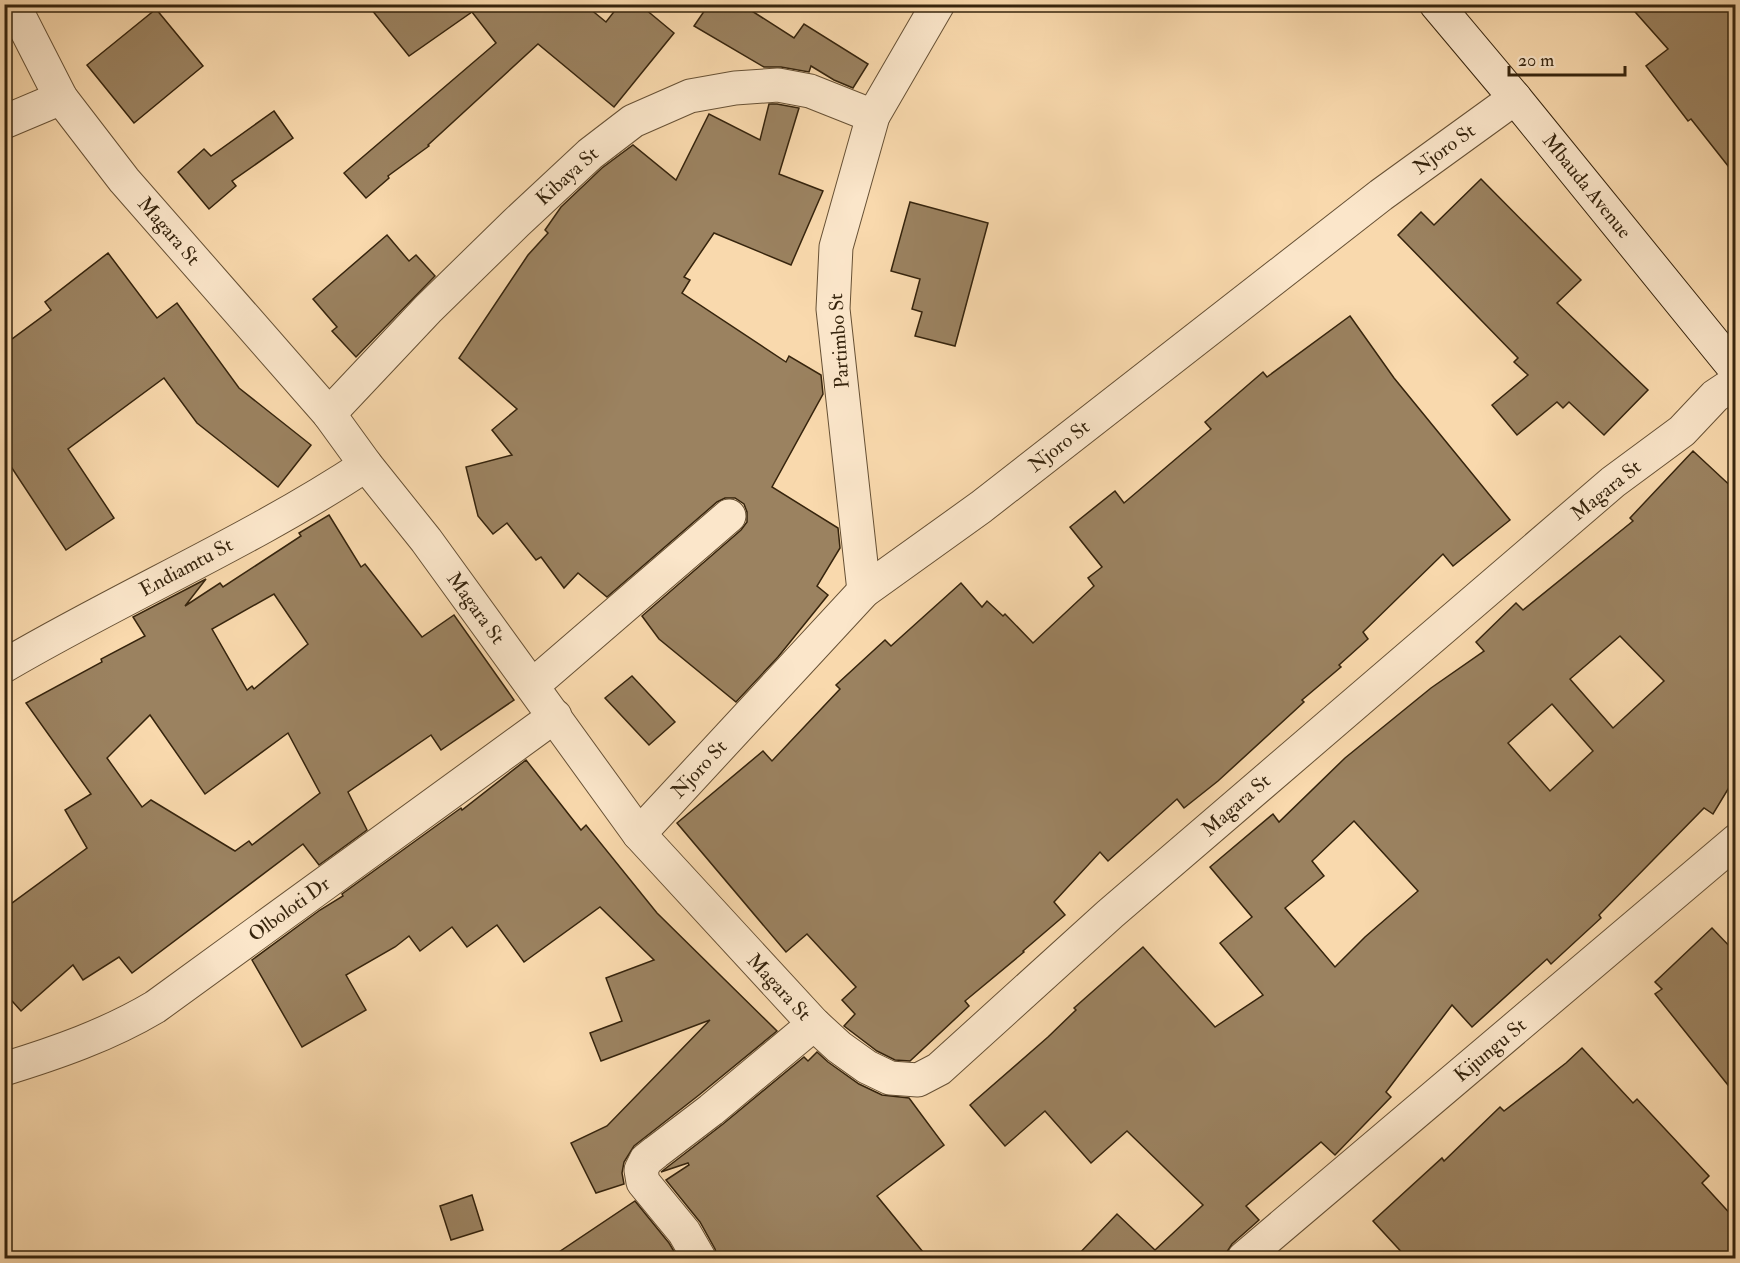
<svg xmlns="http://www.w3.org/2000/svg" width="1740" height="1263" viewBox="0 0 1740 1263" font-family="'IM FELL Double Pica',serif">
  <rect width="100%" height="100%" fill="#f9d9ad"/>
  <filter id="stains"><feTurbulence type="fractalNoise" baseFrequency=".00333" numOctaves="4"/><feColorMatrix values="0 0 0 0 .2 0 0 0 0 .09 0 0 0 0 .02 0 0 0 .5 -.17"/></filter>
  <radialGradient id="worn" r=".72"><stop offset=".6" stop-color="#630" stop-opacity="0"/><stop offset="1" stop-color="#630" stop-opacity=".3"/></radialGradient>
  <g fill="#9b8260" stroke="#36240d" stroke-width="1.5" fill-rule="evenodd">
    <polygon points="367,4 584,4 606,22 620,4 639,4 674,33 614,107 538,44 428,145 429,146 388,176 389,178 366,198 344,173 496,43 472,12 409,56"/>
    <polygon points="709,4 741,4 794,38 804,24 868,64 853,88 834,80 811,66 809,72 781,67 764,67 694,26"/>
    <polygon points="1628,4 1736,4 1736,176 1691,119 1688,121 1646,66 1668,49"/>
    <polygon points="156,9 203,66 134,123 87,65"/>
    <polygon points="769,104 777,104 799,108 779,174 823,191 791,265 714,233 684,277 690,280 682,293 786,362 789,356 821,375 823,394 772,487 838,528 840,548 817,586 828,595 778,657 736,702 659,639 642,616 741,530 747,522 747,512 744,504 735,498 725,498 717,502 607,597 578,573 564,588 541,557 536,560 507,523 493,534 478,516 466,467 512,455 492,430 517,409 459,358 528,255 548,233 545,230 561,207 602,168 633,145 676,180 709,114 760,140"/>
    <polygon points="274,111 293,138 232,181 236,186 209,209 178,172 204,149 211,156"/>
    <polygon points="1481,179 1581,280 1557,303 1648,390 1604,435 1569,402 1563,408 1557,402 1517,435 1492,405 1528,375 1514,362 1518,358 1398,235 1421,212 1434,225"/>
    <polygon points="910,202 988,223 955,346 915,336 922,312 912,309 920,279 891,271"/>
    <polygon points="387,235 409,261 416,255 435,276 356,357 332,331 337,327 313,299"/>
    <polygon points="108,253 157,318 177,303 239,388 311,445 278,487 197,423 164,378 68,449 114,518 66,550 4,456 4,345 51,310 45,302"/>
    <polygon points="1350,316 1394,378 1510,520 1453,566 1443,554 1363,632 1368,639 1339,665 1341,667 1302,700 1304,702 1218,781 1184,808 1177,799 1108,861 1100,852 1054,902 1065,915 1023,951 1024,952 965,1001 969,1006 910,1061 895,1060 877,1051 844,1026 855,1014 842,1000 856,987 807,934 786,952 677,823 763,751 772,761 840,689 836,685 885,640 891,646 961,583 982,607 987,601 1003,616 1005,614 1033,643 1094,586 1088,578 1102,567 1070,527 1115,491 1124,503 1211,429 1205,422 1263,372 1267,377"/>
    <path d="M1693,451l43,40v285l-23,38 -9,-6 -105,107 2,3 -50,46 -4,-5 -75,68 -20,-22 -66,87 5,5 -56,58 -14,-13 -75,64 13,14 -27,24 -9,14h-148l42,-44 38,36 48,-45 -76,-74 -36,32 -46,-52 -40,35 -35,-41 78,-68 28,-27 -2,-2 69,-61 72,80 48,-32 -43,-52 32,-26 -42,-50 63,-53 6,8 66,-64 86,-70 53,-37 -8,-9 40,-39 7,7 110,-89 -3,-3zM1620,636l44,45 -51,47 -43,-49zM1552,704l41,47 -43,40 -42,-48zM1354,821l64,70 -53,46 -30,30 -50,-59 39,-32 -12,-15z"/>
    <path d="M329,515l32,52 4,-3 57,73 32,-22 60,85 -73,50 -10,-15 -83,57 19,38 -48,35 -16,-21 -171,129 -13,-16 -36,23 -10,-15 -52,46 -17,-19v-83l83,-61 -22,-38 26,-16 -65,-91 76,-41 -1,-3 44,-23 -12,-19 73,-38 -21,27 35,-23 3,4 78,-51 -2,-3zM274,594l34,50 -54,45 -2,-3 -5,4 -35,-61zM150,715l55,79 83,-61 32,60 -68,52 -3,-4 -14,10 -84,-51 -9,7 -35,-49z"/>
    <polygon points="632,676 675,722 649,745 605,698"/>
    <polygon points="526,760 581,830 586,825 657,913 777,1031 699,1095 634,1146 624,1162 622,1173 624,1184 596,1193 571,1143 607,1126 710,1020 601,1061 590,1033 622,1021 606,978 654,960 600,907 524,962 497,925 467,947 452,927 420,951 409,936 395,947 346,975 366,1010 302,1047 252,960 320,910 343,896 342,894 461,808 462,810"/>
    <polygon points="1712,928 1736,953 1736,1095 1655,994 1662,989 1655,982"/>
    <polygon points="1582,1048 1633,1103 1637,1099 1709,1176 1702,1183 1736,1220 1736,1258 1407,1258 1373,1221 1442,1158 1444,1161 1500,1107 1504,1111 1566,1063"/>
    <polygon points="817,1052 828,1062 859,1084 882,1095 909,1098 944,1145 877,1196 928,1258 718,1258 715,1249 700,1222 666,1180 689,1165 688,1163 661,1172 723,1124 804,1057 808,1061"/>
    <polygon points="472,1195 483,1230 451,1240 440,1206"/>
    <polygon points="635,1201 669,1243 678,1258 550,1258"/>
  </g>
  <g fill="none" stroke-linecap="round" stroke-linejoin="round">
    <defs>
      <g id="street">
        <polyline points="13,4 61,98 124,180 329,414 366,465 426,540 639,834 814,1024 839,1047 867,1067 890,1078 918,1080 939,1069 1110,914 1613,482 1682,431 1715,396 1736,382"/>
        <polyline points="4,122 61,98"/>
        <polyline points="329,414 428,309 516,223 590,154 633,121 690,96 735,88 778,85 810,91 873,116"/>
        <polyline points="864,591 833,309 836,247 873,116 938,4"/>
        <path d="M4,666c119,-70 247,-125 362,-201"/>
        <polyline points="533,685 729,516"/>
        <polyline points="639,834 864,591 981,507 1381,195 1515,98"/>
        <path d="M4,1069c52,-16 104,-34 151,-62l400,-291"/>
        <polyline points="699,1258 684,1232 643,1182 641,1170 646,1160 656,1152 711,1110 814,1024"/>
        <polyline points="1244,1258 1736,841"/>
      </g>
      <polyline id="secondary" points="1436,4 1515,98 1736,370"/>
    </defs>
    <use href="#street" stroke="#675135" stroke-width="35"/>
    <use href="#secondary" stroke="#36240d" stroke-width="35"/>
    <use href="#street" stroke="#fbe6ca" stroke-width="33"/>
    <use href="#secondary" stroke="#fbe6ca" stroke-width="33"/>
  </g>
  <g text-anchor="middle" dominant-baseline="central" stroke-width="4.5" stroke-linejoin="round" paint-order="stroke">
    <g font-size="20" fill="#36240d" stroke="#fbe6ca">
      <text transform="translate(1444 149) rotate(-36)">Njoro St</text>
      <text transform="translate(567 176) rotate(-42)">Kibaya St</text>
      <text transform="translate(1587 186) rotate(51)">Mbauda Avenue</text>
      <text transform="translate(169 231) rotate(49)">Magara St</text>
      <text transform="translate(839 341) rotate(-94)">Partimbo St</text>
      <text transform="translate(1059 446) rotate(-38)">Njoro St</text>
      <text transform="translate(1606 490) rotate(-39)">Magara St</text>
      <text transform="translate(186 567) rotate(-28)">Endiamtu St</text>
      <text transform="translate(476 608) rotate(54)">Magara St</text>
      <text transform="translate(699 769) rotate(-47)">Njoro St</text>
      <text transform="translate(1236 805) rotate(-41)">Magara St</text>
      <text transform="translate(289 909) rotate(-36)">Olboloti Dr</text>
      <text transform="translate(779 987) rotate(47)">Magara St</text>
      <text transform="translate(1490 1050) rotate(-40)">Kijungu St</text>
    </g>
  </g>
  <rect width="1740" height="1263" fill="none" stroke="#f9d9ad" stroke-width="24"/>
  <rect x="6" y="6" width="1728" height="1251" fill="none" stroke="#36240d" stroke-width="3"/>
  <rect x="12" y="12" width="1716" height="1239" fill="none" stroke="#36240d" stroke-width="1.5"/>
  <path d="M1509 66v9h116v-9" fill="none" stroke="#36240d" stroke-width="3"/>
  <text x="1518" y="66" font-size="18" fill="#36240d" stroke="#fbe6ca" stroke-width="4.5" paint-order="stroke">20 m</text>
  <rect width="100%" height="100%" filter="url(#stains)"/>
  <rect width="100%" height="100%" fill="url(#worn)"/>
</svg>
